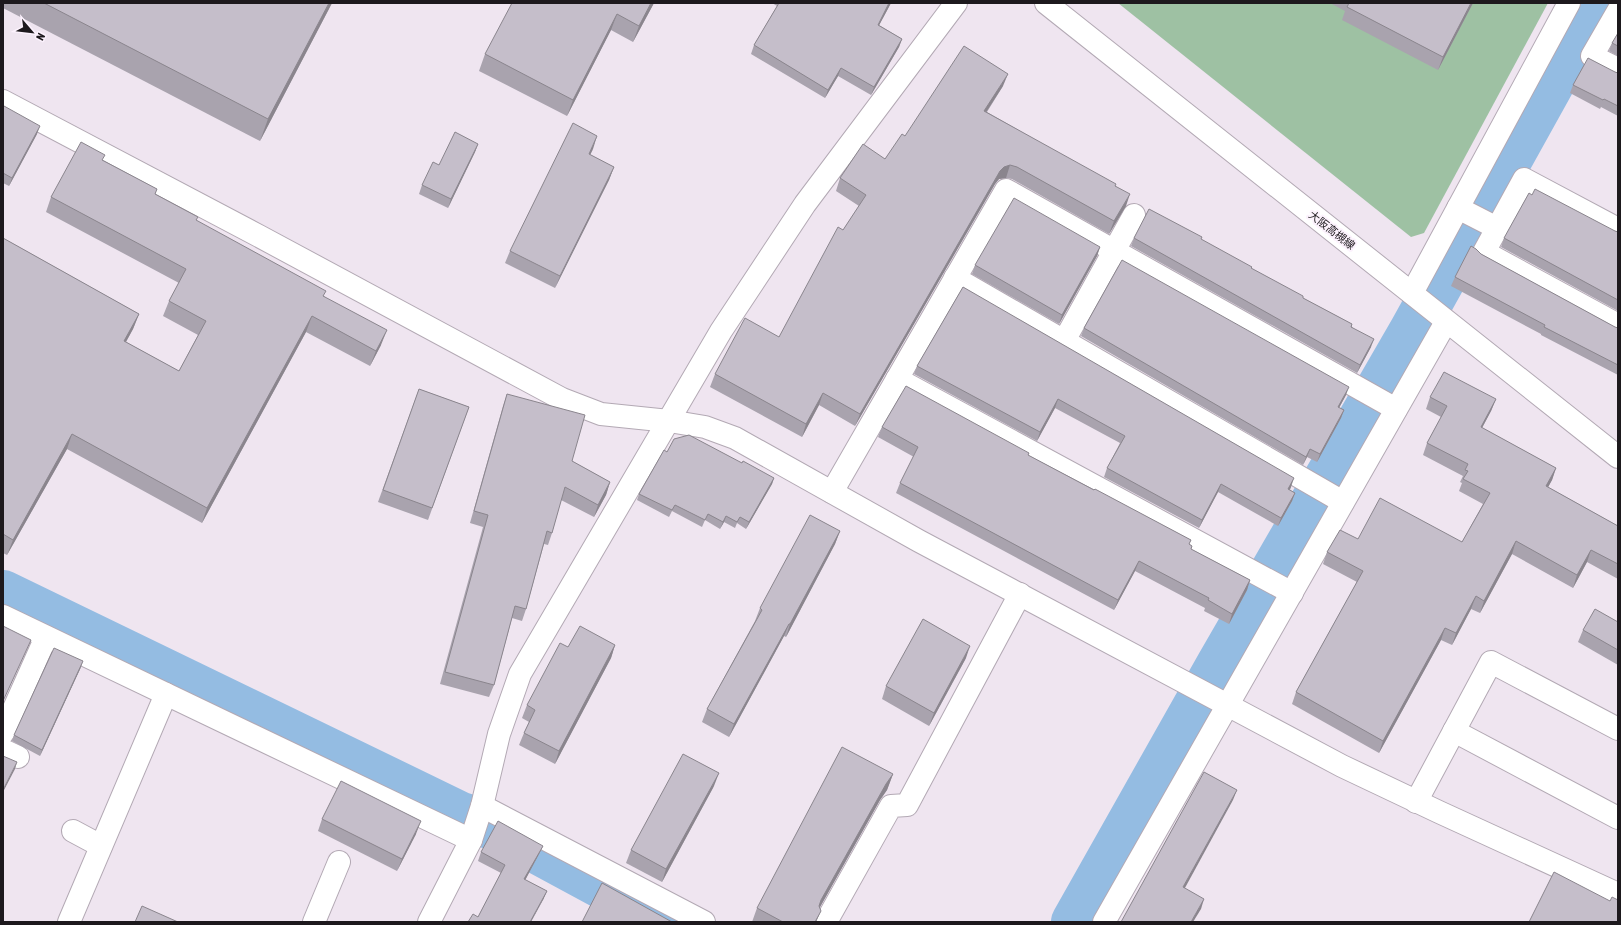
<svg xmlns="http://www.w3.org/2000/svg" width="1621" height="925" viewBox="0 0 1621 925" font-family="'Asap Condensed','Noto Sans JP',sans-serif">
  <rect width="100%" height="100%" fill="#efe5f0"/>
  <polygon fill="#9ec1a3" points="1118,3 1548,3 1424,233 1411,237"/>
  <g fill="none" stroke-linecap="round" stroke-linejoin="round">
    <g stroke="#94bce2" stroke-width="48">
      <polyline points="3,594 461,816 493,826 671,922"/>
      <polyline points="1075,922 1220,665 1413,331 1595,3"/>
    </g>
    <defs>
      <g id="street">
        <polyline points="1618,11 1592,56 1618,69"/>
        <polyline points="3,101 259,236 562,399 601,414 669,421 705,427 735,438 919,541 1342,766 1439,812 1618,894"/>
        <polyline points="1458,208 1497,228"/>
        <polyline points="1618,229 1524,179 1484,252 1618,325"/>
        <polyline points="955,278 1343,502"/>
        <polyline points="1412,293 1569,3"/>
        <polyline points="1064,341 1134,215"/>
        <polyline points="897,379 1292,593"/>
        <polyline points="832,492 1006,190 1396,409"/>
        <polyline points="3,616 471,840"/>
        <polyline points="1454,731 1618,818"/>
        <polyline points="3,733 46,637"/>
        <polyline points="3,750 18,757"/>
        <polyline points="1416,802 1491,662 1618,729"/>
        <polyline points="482,806 704,922"/>
        <polyline points="73,831 101,846"/>
        <polyline points="69,922 166,694"/>
        <polyline points="314,922 339,862"/>
        <polyline points="429,922 471,840 482,806 499,734 520,674 721,331 805,204 956,3"/>
        <polyline points="826,922 891,806 907,805 1020,594"/>
        <polyline points="1104,922 1446,322"/>
      </g>
      <polyline id="primary" points="1046,3 1618,457"/>
    </defs>
    <use href="#street" stroke="#b3a9b4" stroke-width="24"/>
    <use href="#primary" stroke="#b3a9b4" stroke-width="24"/>
    <use href="#street" stroke="#fff" stroke-width="22"/>
    <use href="#primary" stroke="#fff" stroke-width="22"/>
  </g>
  <g fill="#a9a3ae">
    <polygon points="3,3 332,3 260,141 3,8"/>
    <polygon points="654,3 633,42 611,30 567,116 479,71 485,54"/>
    <polygon points="772,3 891,3 879,25 902,39 899,47 871,95 838,76 825,98 751,54 754,45 777,6"/>
    <polygon points="1330,3 1473,3 1438,70 1342,20 1345,11"/>
    <polygon points="1618,33 1618,56 1609,51 1612,43"/>
    <polygon points="1615,72 1618,73 1618,116 1601,107 1600,109 1570,93 1573,85"/>
    <polygon points="1003,86 987,112 1116,186 1126,206 1109,234 1012,179 1006,178 999,179 995,184 855,426 819,405 802,437 710,387 715,374 779,337 843,230 859,206 836,191 840,178 885,159 905,136"/>
    <polygon points="3,108 37,134 9,186 3,183"/>
    <polygon points="478,144 475,152 448,208 419,194 422,185 439,165"/>
    <polygon points="593,149 590,155 614,167 609,180 555,288 505,263 510,251"/>
    <polygon points="103,160 157,189 155,194 196,221 324,296 381,345 370,366 306,332 202,523 67,449 7,555 3,553 3,238 139,314 133,329 126,342 179,371 198,335 163,316 169,301 179,283 46,212 51,197"/>
    <polygon points="1615,231 1618,232 1618,311 1501,247 1504,238"/>
    <polygon points="1134,238 1201,240 1303,298 1352,324 1352,327 1371,347 1357,373 1131,246"/>
    <polygon points="1100,247 1097,256 1059,324 972,274 975,265"/>
    <polygon points="1481,254 1615,327 1618,328 1618,375 1541,335 1541,334 1451,286 1455,277"/>
    <polygon points="963,287 1291,487 1290,490 1295,493 1292,501 1278,526 1218,492 1199,528 1104,477 1107,468 1120,443 1055,408 1037,441 914,374 917,366"/>
    <polygon points="1084,328 1346,395 1339,408 1344,410 1341,418 1317,462 1307,457 1303,465 1081,336"/>
    <polygon points="419,389 469,407 428,520 378,502"/>
    <polygon points="507,394 572,461 610,482 606,495 594,517 561,500 552,533 548,545 544,544 526,609 522,621 512,618 494,685 489,697 440,684 483,527 470,523 503,406"/>
    <polygon points="1430,397 1496,399 1491,411 1482,428 1556,468 1552,480 1548,487 1618,526 1618,579 1587,562 1573,588 1512,554 1480,613 1471,609 1452,645 1441,640 1379,753 1292,704 1296,692 1357,582 1323,564 1327,552 1358,539 1462,542 1483,504 1459,491 1462,483 1460,482 1463,476 1423,455 1427,443 1441,417 1426,409"/>
    <polygon points="882,427 1029,453 1028,455 1191,540 1189,544 1192,546 1191,549 1250,580 1247,590 1229,624 1204,611 1205,608 1135,571 1114,610 896,493 900,483 914,457 878,437"/>
    <polygon points="667,452 742,463 774,478 772,484 746,529 737,523 735,528 724,522 720,529 705,520 702,527 672,511 669,517 637,500 639,494"/>
    <polygon points="840,531 835,544 786,637 784,636 729,737 702,722 707,709 755,621 760,608"/>
    <polygon points="1618,622 1618,665 1578,642 1583,630"/>
    <polygon points="615,645 611,658 555,764 519,745 524,733 529,722 522,718 527,705 568,647"/>
    <polygon points="966,658 929,726 882,699 886,686"/>
    <polygon points="81,667 40,756 12,741 14,735"/>
    <polygon points="893,774 887,790 880,800 820,907 816,922 752,922 757,908"/>
    <polygon points="714,786 662,882 626,863 631,850"/>
    <polygon points="322,819 416,834 397,871 318,831"/>
    <polygon points="543,846 539,854 525,880 547,891 543,900 478,917 501,873 478,861 481,852"/>
  </g>
  <g fill="#8a858d">
    <polygon points="329,3 332,3 260,141 268,119"/>
    <polygon points="651,3 654,3 633,42 639,26"/>
    <polygon points="889,3 891,3 875,33 878,25"/>
    <polygon points="1471,3 1473,3 1438,70 1443,57"/>
    <polygon points="617,14 611,30 567,116 573,100"/>
    <polygon points="902,39 899,47 871,95 874,87"/>
    <polygon points="841,68 838,76 825,98 828,90"/>
    <polygon points="1008,74 1003,86 979,123 984,111"/>
    <polygon points="40,126 37,134 9,186 12,178"/>
    <polygon points="597,136 593,149 584,167 589,154"/>
    <polygon points="478,144 475,152 448,208 451,199"/>
    <polygon points="1010,165 1006,178 999,179 995,184 855,426 860,414 1000,171 1004,167"/>
    <polygon points="614,167 609,180 555,288 560,276"/>
    <polygon points="1130,194 1126,206 1109,234 1114,221"/>
    <polygon points="1100,247 1097,256 1059,324 1062,315"/>
    <polygon points="139,314 133,329 118,356 124,341"/>
    <polygon points="312,316 306,332 202,523 207,508"/>
    <polygon points="387,330 381,345 370,366 376,351"/>
    <polygon points="1374,339 1371,347 1357,373 1360,365"/>
    <polygon points="1349,387 1346,395 1335,415 1338,407"/>
    <polygon points="823,393 819,405 802,437 806,424"/>
    <polygon points="1058,399 1055,408 1037,441 1040,432"/>
    <polygon points="1496,399 1491,411 1476,439 1481,427"/>
    <polygon points="1344,410 1341,418 1317,462 1320,454"/>
    <polygon points="72,434 67,449 7,555 13,540"/>
    <polygon points="1310,449 1307,457 1303,465 1306,457"/>
    <polygon points="1556,468 1552,480 1542,498 1546,486"/>
    <polygon points="774,478 772,484 746,529 749,522"/>
    <polygon points="1294,478 1291,487 1285,498 1288,489"/>
    <polygon points="610,482 606,495 594,517 598,505"/>
    <polygon points="1221,484 1218,492 1199,528 1202,520"/>
    <polygon points="1295,493 1292,501 1278,526 1281,518"/>
    <polygon points="726,516 724,522 720,529 723,522"/>
    <polygon points="840,531 835,544 786,637 790,624"/>
    <polygon points="1516,541 1512,554 1480,613 1484,601"/>
    <polygon points="1591,550 1587,562 1573,588 1577,575"/>
    <polygon points="1139,561 1135,571 1114,610 1118,600"/>
    <polygon points="1250,580 1247,590 1229,624 1232,614"/>
    <polygon points="1476,596 1471,609 1452,645 1456,633"/>
    <polygon points="789,624 784,636 729,737 734,724"/>
    <polygon points="1445,628 1441,640 1379,753 1383,741"/>
    <polygon points="615,645 611,658 555,764 559,751"/>
    <polygon points="970,646 966,658 929,726 934,713"/>
    <polygon points="83,661 81,667 40,756 42,750"/>
    <polygon points="17,762 15,769 3,792 3,790"/>
    <polygon points="719,773 714,786 662,882 666,869"/>
    <polygon points="893,774 887,790 880,800 815,916 821,900 886,784"/>
    <polygon points="1237,790 1233,800 1180,897 1183,887"/>
    <polygon points="421,821 416,834 397,871 402,859"/>
    <polygon points="543,846 539,854 521,888 524,879"/>
    <polygon points="547,891 543,900 531,922 530,922"/>
    <polygon points="1204,899 1201,909 1193,922 1191,922"/>
    <polygon points="821,911 816,922 815,922"/>
  </g>
  <g fill="#c5beca" stroke="#8a858d">
    <polygon points="44,3 329,3 268,119"/>
    <polygon points="512,3 651,3 639,26 617,14 573,100 485,54"/>
    <polygon points="779,3 889,3 878,25 902,39 874,87 841,68 828,90 754,45"/>
    <polygon points="1349,3 1471,3 1443,57 1347,7"/>
    <polygon points="1618,33 1618,46 1612,43"/>
    <polygon points="964,46 1008,74 984,111 1116,184 1115,186 1130,194 1114,221 1017,167 1010,165 1004,167 1000,171 860,414 823,393 806,424 715,374 745,318 779,337 838,227 843,230 866,195 840,178 863,144 885,159 902,134 905,136"/>
    <polygon points="1588,58 1615,72 1618,73 1618,106 1604,99 1603,100 1573,85"/>
    <polygon points="4,106 40,126 12,178 3,173 3,108"/>
    <polygon points="573,123 597,136 589,154 614,167 560,276 510,251"/>
    <polygon points="455,132 478,144 451,199 422,185 433,162 439,165"/>
    <polygon points="81,142 105,155 102,160 157,189 155,194 198,217 196,220 326,291 323,296 387,330 376,351 312,316 207,508 72,434 13,540 3,534 3,238 139,314 124,341 179,371 206,321 169,301 186,269 51,197"/>
    <polygon points="1535,189 1615,231 1618,232 1618,300 1504,238 1529,193 1532,195"/>
    <polygon points="1014,198 1100,247 1062,315 975,265"/>
    <polygon points="1149,209 1202,237 1201,239 1252,267 1251,268 1303,296 1303,298 1352,324 1351,327 1374,339 1360,365 1134,238"/>
    <polygon points="1471,246 1476,249 1481,254 1615,327 1618,328 1618,365 1544,327 1545,325 1455,277"/>
    <polygon points="1122,260 1349,387 1338,407 1344,410 1320,454 1310,449 1306,457 1084,328"/>
    <polygon points="963,287 1294,478 1288,489 1295,493 1281,518 1221,484 1202,520 1107,468 1125,436 1058,399 1040,432 917,366"/>
    <polygon points="1444,372 1496,399 1481,427 1556,468 1546,486 1618,526 1618,564 1591,550 1577,575 1516,541 1484,601 1476,596 1456,633 1445,628 1383,741 1296,692 1363,571 1327,552 1340,530 1358,539 1380,498 1462,542 1490,493 1463,479 1468,471 1465,470 1468,464 1427,443 1447,406 1430,397"/>
    <polygon points="906,386 1029,453 1028,455 1094,490 1095,489 1191,540 1189,544 1192,546 1191,549 1250,580 1232,614 1208,600 1209,598 1139,561 1118,600 900,483 918,447 882,427"/>
    <polygon points="419,389 469,407 432,508 383,490"/>
    <polygon points="507,394 585,415 572,461 610,482 598,505 565,487 552,533 547,531 526,609 515,606 494,685 445,672 488,515 474,511"/>
    <polygon points="689,435 742,463 743,461 774,478 749,522 740,517 737,522 726,516 723,522 708,514 705,520 675,505 672,510 639,494 664,450 667,452 674,439"/>
    <polygon points="810,515 840,531 790,624 789,624 734,724 707,709 762,610 760,608"/>
    <polygon points="1595,609 1618,622 1618,650 1583,630"/>
    <polygon points="923,619 970,646 934,713 886,686"/>
    <polygon points="3,626 31,640 3,701"/>
    <polygon points="580,626 615,645 559,751 524,733 535,710 527,705 560,643 568,647"/>
    <polygon points="54,648 83,661 42,750 14,735"/>
    <polygon points="842,747 893,774 886,784 821,900 819,906 821,911 815,922 783,922 757,908"/>
    <polygon points="683,754 719,773 666,869 631,850"/>
    <polygon points="3,756 17,762 3,790"/>
    <polygon points="1204,772 1237,790 1183,887 1204,899 1191,922 1121,922"/>
    <polygon points="341,781 421,821 402,859 322,819"/>
    <polygon points="498,821 543,846 524,879 547,891 530,922 468,922 473,914 478,917 505,865 481,852"/>
    <polygon points="1554,872 1610,901 1612,897 1618,900 1618,922 1529,922"/>
    <polygon points="602,883 672,922 582,922"/>
    <polygon points="142,906 178,922 135,922"/>
  </g>
  <g text-anchor="middle" dominant-baseline="central" stroke-width="4" stroke-linejoin="round" paint-order="stroke">
    <g font-size="11" fill="#1d191d" stroke="#fcf2fd">
      <text transform="translate(1332 230) rotate(38)">大阪高槻線</text>
    </g>
  </g>
  <rect width="1621" height="925" fill="none" stroke="#1d191d" stroke-width="8"/>
  <g transform="translate(32 32) rotate(118)" stroke="#fcf2fd" stroke-width="3" paint-order="stroke">
  <path d="M0-3L7 15L0 10L-7 15Z" fill="#1d191d"/>
  <text y="-6" font-size="11" font-weight="bold" text-anchor="middle" fill="#1d191d">N</text>
  </g>
</svg>
